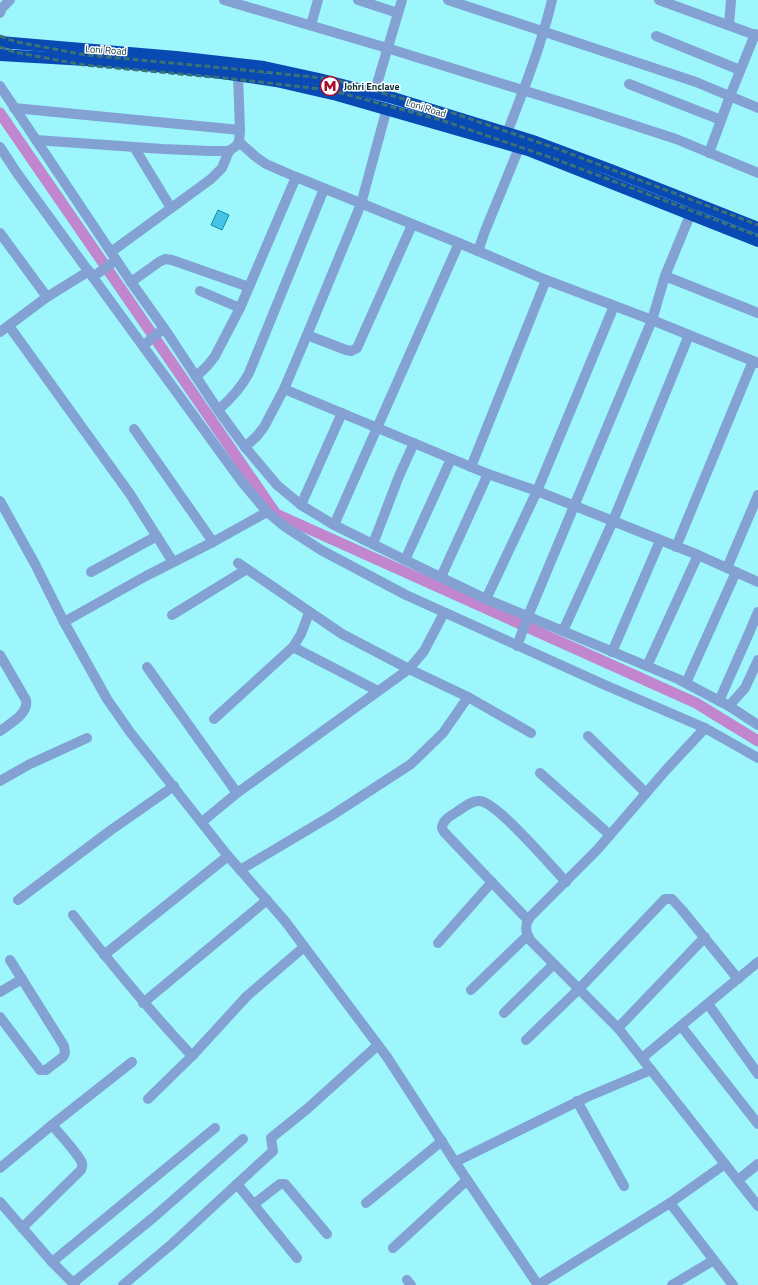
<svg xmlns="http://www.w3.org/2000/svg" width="758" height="1285" viewBox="0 0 758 1285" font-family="'Titillium Web',sans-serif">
  <rect width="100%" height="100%" fill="#9cf6fc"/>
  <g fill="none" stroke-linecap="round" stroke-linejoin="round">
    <polyline stroke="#c186cd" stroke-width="11" points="0,113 276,514 696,703 758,741"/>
  </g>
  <polygon fill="#44c3e7" stroke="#0c8fae" points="218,210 229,215 222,230 211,225"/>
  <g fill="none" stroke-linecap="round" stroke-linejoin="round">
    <g stroke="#83a1d3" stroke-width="10">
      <polyline points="224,0 387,48 590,111 676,139 758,173"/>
      <polyline points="358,0 398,13"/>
      <polyline points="448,0 696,82 758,108"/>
      <polyline points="659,0 758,36"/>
      <polyline points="0,13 2,8 10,0"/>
      <polyline points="311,25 318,0"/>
      <polyline points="729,25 731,0"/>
      <polyline points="656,36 740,70"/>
      <polyline points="629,84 721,120"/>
      <polyline points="0,86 131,282 168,334 218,410 245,447 277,485 301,505 334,525 405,560 486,599 678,679 729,706 758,725"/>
      <polyline points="374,94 402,0"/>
      <polyline points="14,108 240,130"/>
      <path d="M507,133c17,-44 34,-87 45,-133"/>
      <polyline points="36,140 163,149 210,151 229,151 236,146 239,142 240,130 238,75"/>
      <polyline points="239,142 256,157 266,164 296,177 459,243 546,280 652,320 758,363"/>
      <polyline points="0,147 17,173 242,482 267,512 284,526 321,550 406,595 605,685 705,728 758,758"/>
      <polyline points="134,147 171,208"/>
      <polyline points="709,153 730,96 755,34"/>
      <polyline points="0,233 47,297"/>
      <polyline points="478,251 485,231 519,148"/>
      <polyline points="111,252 211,179 222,168 229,151"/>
      <polyline points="665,276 758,313"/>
      <polyline points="93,277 116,260"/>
      <polyline points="131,282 159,262 165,259 172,260 249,287"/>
      <polyline points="200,291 240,308"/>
      <polyline points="9,326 130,494 173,562"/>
      <polyline points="0,332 47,297 89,271"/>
      <polyline points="307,335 346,350 351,351 357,348 412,225"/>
      <polyline points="143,346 164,328"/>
      <polyline points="196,377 208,365 215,356 240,308 296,177"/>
      <polyline points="284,389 488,474 537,491 613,521 698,555 758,582"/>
      <path d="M218,410c13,-11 23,-22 31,-37l75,-184"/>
      <polyline points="134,429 213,542"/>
      <polyline points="245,447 257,436 264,427 284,389 307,335 361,204 387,108"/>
      <polyline points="471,467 546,280"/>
      <polyline points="0,501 35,564 64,622 107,699 130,732 228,856 285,921 387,1057 455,1162 538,1285"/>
      <polyline points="301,505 342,413"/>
      <polyline points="334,525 459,243"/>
      <polyline points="373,544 399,476 414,443"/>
      <polyline points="676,547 753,361"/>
      <polyline points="405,560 451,459"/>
      <polyline points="238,563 342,634 409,669 468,697 531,733"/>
      <polyline points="727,568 758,495"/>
      <polyline points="91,572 157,536"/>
      <polyline points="441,577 488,474"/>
      <polyline points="486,599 537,491 614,306"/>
      <polyline points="172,615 247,569"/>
      <polyline points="64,622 146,576 213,542 267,512"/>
      <polyline points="563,631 613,521 689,335"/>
      <polyline points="517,646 528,616 652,320 665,276 693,208"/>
      <polyline points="293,647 378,691"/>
      <polyline points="612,652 660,541"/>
      <path d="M0,655l26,45c3,14 -17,24 -26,31"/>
      <polyline points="647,666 698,555"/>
      <polyline points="147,667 237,793"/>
      <polyline points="686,683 736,572"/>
      <polyline points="719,701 746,640 758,612"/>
      <polyline points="729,706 745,688 758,660"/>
      <polyline points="214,719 293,647 301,634 309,613"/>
      <path d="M705,728l-39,42 -69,80 -66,66c-7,9 -6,16 0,25l87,87 140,178"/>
      <polyline points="588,736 646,793"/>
      <polyline points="540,773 610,835"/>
      <polyline points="0,781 30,764 87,738"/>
      <polyline points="202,822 237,793 409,669 424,651 444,613"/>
      <polyline points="240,870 331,816 411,764 443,733 468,697"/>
      <polyline points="18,900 111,830 174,786"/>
      <path d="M73,915c38,49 77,96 119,141"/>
      <path d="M528,920l-84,-88 -2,-4c1,-9 9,-12 16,-17 6,-4 14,-11 22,-10 18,2 71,65 86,81"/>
      <polyline points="438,943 492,882"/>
      <polyline points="104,955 228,856"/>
      <polyline points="471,990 527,936"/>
      <polyline points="0,992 22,979"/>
      <polyline points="143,1003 267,900"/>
      <polyline points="708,1004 758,1074"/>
      <polyline points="504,1013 554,964"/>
      <polyline points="0,1017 40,1070 46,1070 63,1057 65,1053 64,1046 10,960"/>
      <polyline points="681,1026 758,1124"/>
      <polyline points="618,1028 705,937"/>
      <polyline points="526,1040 579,989 665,899 672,899 682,910 738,979"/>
      <polyline points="642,1058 758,962"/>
      <polyline points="148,1099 192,1056 247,996 304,947"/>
      <polyline points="577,1101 624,1186"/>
      <polyline points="455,1162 587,1097 651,1070"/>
      <polyline points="0,1168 52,1125 132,1062"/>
      <polyline points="738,1180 758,1164"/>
      <polyline points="237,1184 297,1258"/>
      <polyline points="0,1202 52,1262 75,1285"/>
      <polyline points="366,1203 442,1141"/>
      <polyline points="670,1203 733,1285"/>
      <polyline points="254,1204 280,1184 285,1184 327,1234"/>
      <path d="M22,1228l59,-58c1,-4 2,-4 1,-7 -3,-8 -23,-30 -30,-38"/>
      <polyline points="393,1248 467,1180"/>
      <polyline points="52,1262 215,1128"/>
      <polyline points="407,1280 411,1285"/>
      <polyline points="73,1283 154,1217 243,1139"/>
      <polyline points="123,1285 172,1244 273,1151 271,1138 307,1109 378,1045"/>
      <polyline points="538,1285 670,1203 725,1164"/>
      <polyline points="672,1285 714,1260"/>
    </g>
    <g stroke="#0849b3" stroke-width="12">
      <polyline points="0,42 176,57 264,67 319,79 393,98 536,142 611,170 758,228"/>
      <polyline points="0,55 103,61 208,71 276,81 337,95 528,150 758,241"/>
    </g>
    <g stroke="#3a7275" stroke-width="3" stroke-dasharray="6 3" stroke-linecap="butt">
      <polyline points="0,36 17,42 86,55 225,68 332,79 447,111 558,149 758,225"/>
      <polyline points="0,47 14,52 84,65 224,78 330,90 444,121 555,159 758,236"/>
    </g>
  </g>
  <defs>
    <symbol id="metro-ring" viewBox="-11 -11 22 22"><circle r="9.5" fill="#fff" stroke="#a70e2a" stroke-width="1.5"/><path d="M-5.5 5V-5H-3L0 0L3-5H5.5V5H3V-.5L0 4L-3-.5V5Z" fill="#a70e2a"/></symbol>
  </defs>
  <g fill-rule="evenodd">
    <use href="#metro-ring" x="319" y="75" width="22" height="22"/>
  </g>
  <g text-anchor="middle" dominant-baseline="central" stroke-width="3" stroke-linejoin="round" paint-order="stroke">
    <g font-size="10" fill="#0a3234" stroke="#fff">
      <text transform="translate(106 50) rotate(4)">Loni Road</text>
      <text transform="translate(426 108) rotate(17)">Loni Road</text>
    </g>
    <g font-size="10" font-weight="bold" fill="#0a3234" stroke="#fff" text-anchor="start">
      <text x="344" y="86">Johri Enclave</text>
    </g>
  </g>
</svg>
